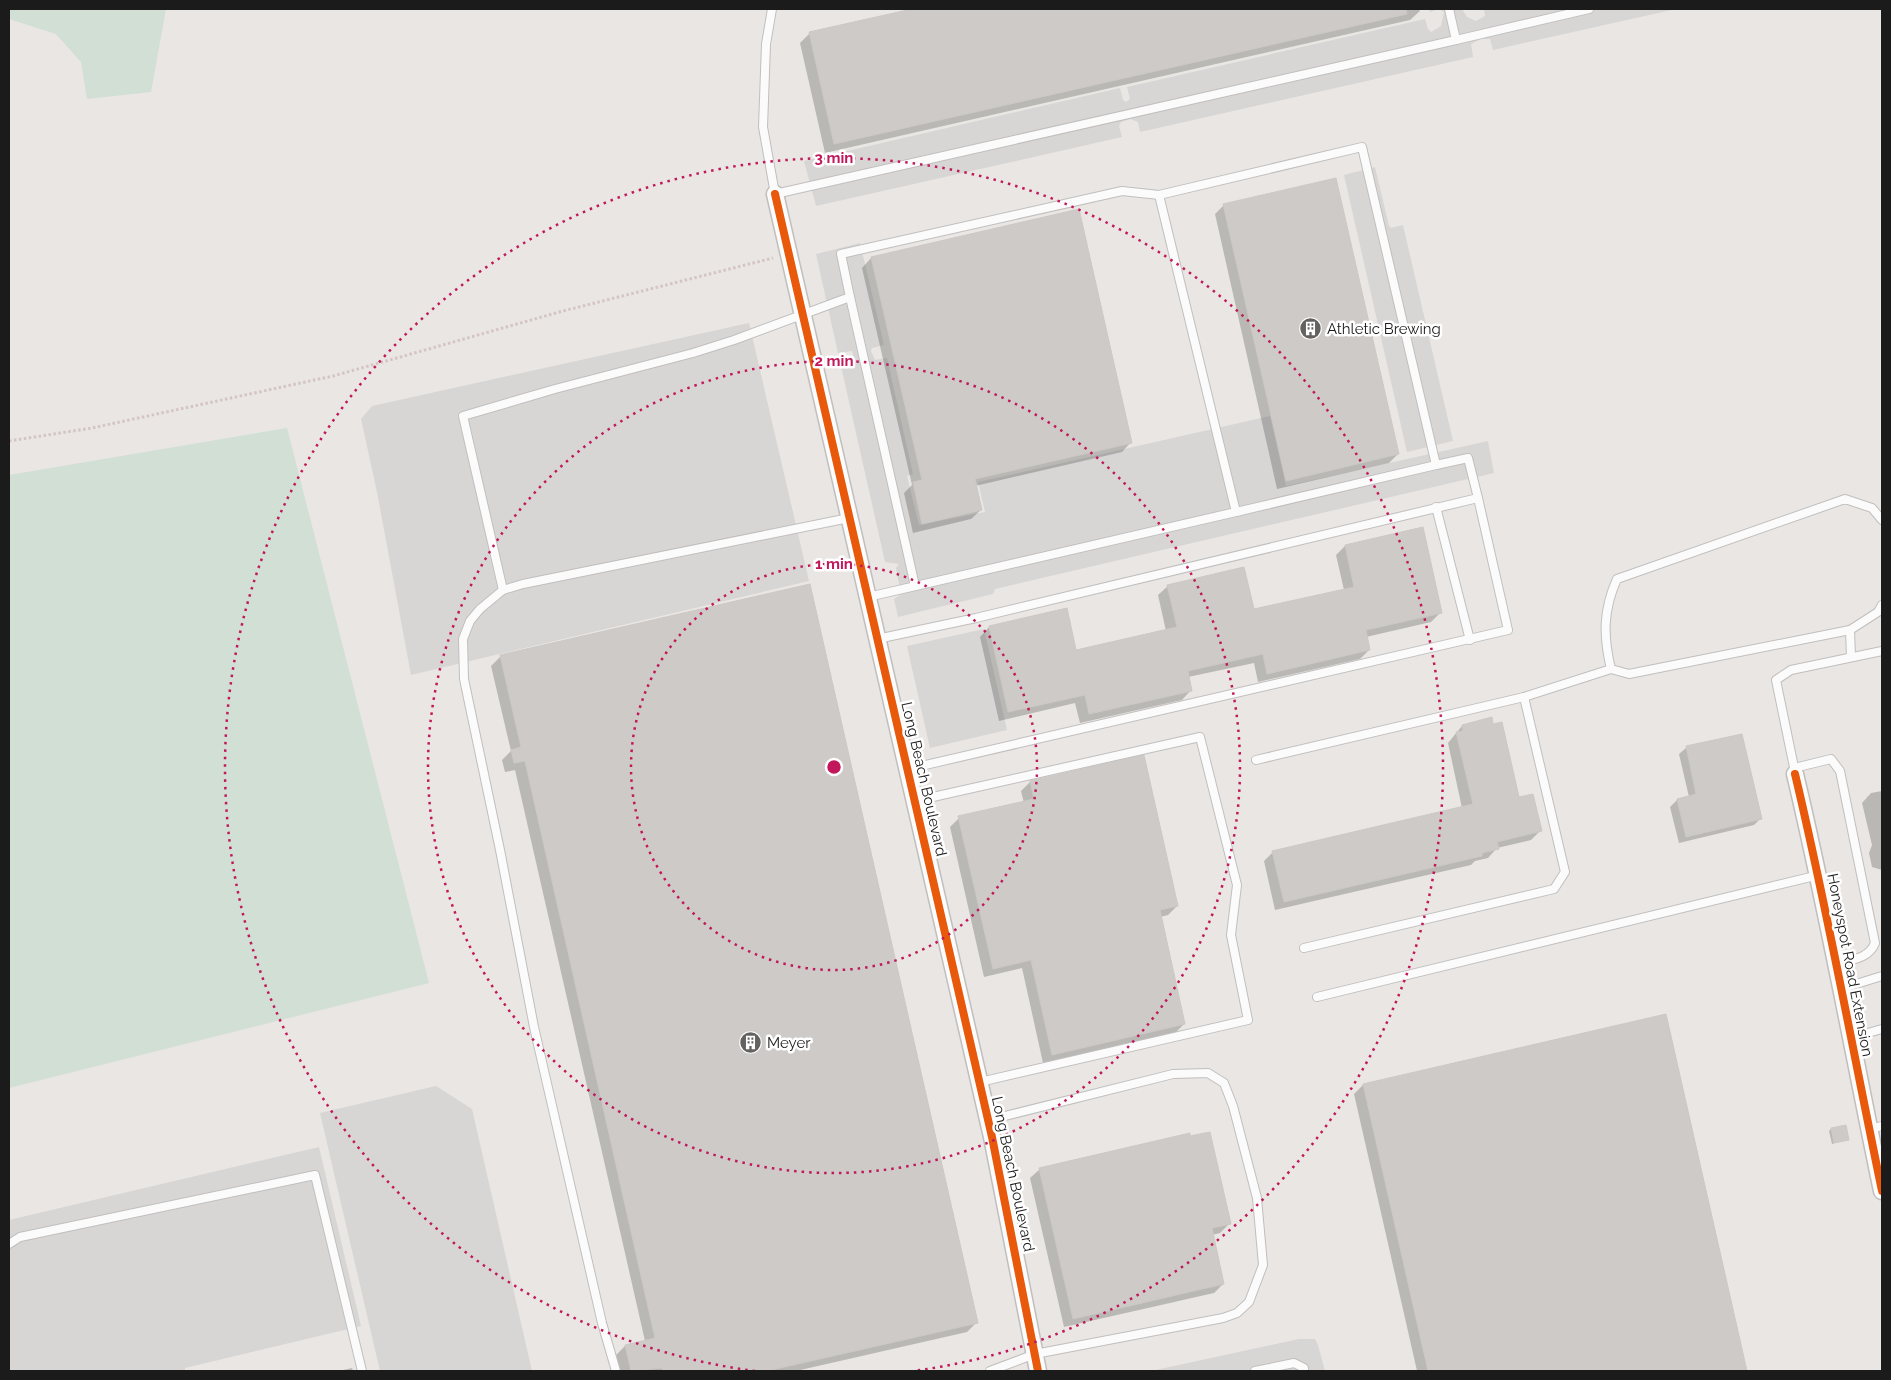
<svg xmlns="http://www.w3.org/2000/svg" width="1891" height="1380" viewBox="0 0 1891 1380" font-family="Raleway,sans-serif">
  <rect width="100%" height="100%" fill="#e9e6e3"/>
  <g fill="#d8d6d5">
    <polygon points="1429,9 1462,9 1467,17 1476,21 1485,16 1484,9 1676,9 1493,50 1490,39 1481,39 1471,44 1473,57 1140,132 1138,122 1130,119 1121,122 1119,126 1122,137 816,206 804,161 1120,88 1123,100 1126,102 1130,99 1127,87 1425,19 1428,29 1431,32 1441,26 1444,12 1439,9 1430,12"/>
    <polygon points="1375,167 1389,226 1391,228 1403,225 1453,441 1407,452 1344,175"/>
    <polygon points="860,243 884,345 872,348 871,351 875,360 887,358 913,474 907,476 919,525 985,512 978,482 1270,416 1286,486 1488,441 1494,473 995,589 993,594 898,617 894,599 901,594 896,568 899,564 885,562 843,375 841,367 855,363 852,351 838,353 816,254"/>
    <polygon points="749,323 809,581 411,675 377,492 361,419 372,406"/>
    <polygon points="984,629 1007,730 930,748 907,646"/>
    <polygon points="436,1086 472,1109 532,1371 380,1371 320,1113"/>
    <polygon points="319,1147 361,1326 185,1368 185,1371 9,1371 9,1220"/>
    <polygon points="1299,1339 1315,1339 1318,1345 1325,1371 1151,1371"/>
  </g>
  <g fill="#d1dfd5">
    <polygon points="9,9 166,9 151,92 87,99 81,62 56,34 9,19"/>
    <polygon points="287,428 429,983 9,1088 9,475"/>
  </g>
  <g fill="#0003">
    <polygon points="918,9 1419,9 1420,11 1410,20 825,153 800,43 810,33"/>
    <polygon points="1224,205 1398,454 1389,463 1277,489 1215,214"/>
    <polygon points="871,258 1131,442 1122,452 975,486 981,510 971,519 913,533 904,493 912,485 862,268"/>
    <polygon points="1345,546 1440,613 1431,622 1366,637 1369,650 1360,659 1258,682 1254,663 1188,677 1191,690 1182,700 1080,723 1075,703 999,721 980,637 989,627 1075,652 1166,631 1158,595 1168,586 1253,611 1344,590 1336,555"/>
    <polygon points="501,656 976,1323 967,1332 796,1371 620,1371 616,1355 625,1346 645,1341 515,770 505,772 502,760 511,751 491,666"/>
    <polygon points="1462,726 1540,831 1531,840 1497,848 1488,858 1475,861 1471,865 1275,910 1264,861 1273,852 1462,808 1448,743"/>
    <polygon points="1741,735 1761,818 1754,825 1679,843 1670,807 1677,800 1689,797 1679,754 1686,748"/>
    <polygon points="1144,757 1177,906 1168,915 1160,917 1184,1024 1175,1033 1043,1063 1022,968 984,977 950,827 959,818 1024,803 1021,791 1030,782"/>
    <polygon points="1882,791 1882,870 1872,867 1869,853 1872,845 1862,803 1871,793"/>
    <polygon points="1665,1016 1746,1371 1417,1371 1354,1094 1363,1085"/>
    <polygon points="1831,1129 1847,1139 1832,1144 1829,1131"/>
    <polygon points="1040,1169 1230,1223 1220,1233 1212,1235 1223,1284 1214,1293 1064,1327 1030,1178"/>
    <polygon points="352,1368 353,1371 339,1371"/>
  </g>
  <g fill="#cecac8" stroke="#ccc8c5">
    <polygon points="912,9 1406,9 1407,14 834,144 809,32"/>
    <polygon points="1336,178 1399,454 1286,481 1223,204"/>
    <polygon points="1079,209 1132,443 975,479 982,510 922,524 913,482 922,480 871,257"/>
    <polygon points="1423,527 1442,613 1366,630 1370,650 1267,674 1263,654 1188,671 1192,691 1089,714 1085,695 1008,712 989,626 1067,608 1076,650 1177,627 1167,585 1244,567 1254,609 1354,587 1345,545"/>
    <polygon points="810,584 978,1323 767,1371 663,1371 662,1368 631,1371 625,1345 655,1338 525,761 514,763 511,750 521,747 500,655"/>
    <polygon points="1492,717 1493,724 1502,722 1519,797 1533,794 1542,831 1497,842 1499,849 1482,853 1482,856 1284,902 1272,851 1473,804 1456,732 1463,731 1462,725"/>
    <polygon points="1742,734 1762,819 1686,837 1677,799 1696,794 1686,746"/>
    <polygon points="1144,755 1178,906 1160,910 1185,1024 1052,1055 1031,960 993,969 958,816 1034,799 1030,781"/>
    <polygon points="1666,1014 1747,1371 1428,1371 1363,1084"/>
    <polygon points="1846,1125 1849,1140 1834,1143 1831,1128"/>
    <polygon points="1210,1132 1231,1224 1212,1228 1224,1284 1073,1319 1039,1168 1190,1133 1190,1136"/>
  </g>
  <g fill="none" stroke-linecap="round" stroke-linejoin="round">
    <defs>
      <g id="lane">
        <polyline points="772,9 766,44 763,127 775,194 1456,40 1449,9"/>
        <polyline points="1456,40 1589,9"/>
        <polyline points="850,297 915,586"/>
        <polyline points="1436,465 1468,458 1478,498"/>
        <polyline points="1436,507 1470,640"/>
        <polyline points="503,590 463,416 555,389 693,353 734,340 850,297 841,254 1122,191 1159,195 1362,147 1436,465 1236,512"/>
        <polyline points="868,597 1236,512 1159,195"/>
        <polyline points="877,639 976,618 1478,498 1508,630 908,769"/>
        <polyline points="1851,657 1850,630 1878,612 1882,605"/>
        <polyline points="1611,669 1629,674 1850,630"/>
        <path d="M1256,760l268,-63 87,-28c-8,-33 -8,-59 6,-90l228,-80 27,9 10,12"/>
        <path d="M1794,768l37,-9 9,12 35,172c-6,16 -25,17 -39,21"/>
        <polyline points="1795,772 1776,680 1791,670 1882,651"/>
        <polyline points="915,801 1200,737 1237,885 1231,935 1248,1020 980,1082"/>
        <polyline points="1304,948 1554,889 1565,872 1524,697"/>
        <polyline points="1840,989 1882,976"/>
        <polyline points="1317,997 1819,875"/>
        <polyline points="1850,1038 1882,1029"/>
        <polyline points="989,1120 1173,1074 1208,1073 1224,1083 1233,1106 1257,1198 1263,1265 1249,1302 1237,1313 1223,1318 1035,1354 990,1371"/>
        <polyline points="1869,1129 1882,1126"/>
        <polyline points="9,1244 20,1237 315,1175 362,1371"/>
        <polyline points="616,1371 602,1323 534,1027 500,850 464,679 463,639 470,621 480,609 503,590 523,584 849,518"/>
        <polyline points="1255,1371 1294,1363 1304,1368 1304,1371"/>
      </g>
      <g id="street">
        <polyline points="775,194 992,1137 1038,1371"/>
        <path d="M1795,774c33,138 58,278 87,417"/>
      </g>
    </defs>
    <use href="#lane" stroke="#c0bfbe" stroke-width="10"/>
    <use href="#street" stroke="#c0bfbe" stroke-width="19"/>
    <polyline stroke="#d4c5c4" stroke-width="3" stroke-dasharray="2.5 2.5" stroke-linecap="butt" points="9,441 92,428 333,376 563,311 773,258"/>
    <use href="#lane" stroke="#fcfbfb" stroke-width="8"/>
    <use href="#street" stroke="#fcfbfb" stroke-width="16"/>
    <defs>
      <g id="cycleway">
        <polyline points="775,194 992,1137 1038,1371"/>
        <path d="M1795,774c33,138 58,278 87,417"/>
      </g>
    </defs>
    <use href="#cycleway" stroke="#fff" stroke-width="11"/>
    <use href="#cycleway" stroke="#e8590c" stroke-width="8"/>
  </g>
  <g fill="none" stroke="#c2185b" stroke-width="2.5" stroke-dasharray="2.5 5">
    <circle cx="834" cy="767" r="203"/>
    <circle cx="834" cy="767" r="406"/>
    <path d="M755 1371A609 609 0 1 1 913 1371"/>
  </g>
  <defs>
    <symbol id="building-disc" viewBox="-11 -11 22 22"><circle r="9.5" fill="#636261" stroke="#fff"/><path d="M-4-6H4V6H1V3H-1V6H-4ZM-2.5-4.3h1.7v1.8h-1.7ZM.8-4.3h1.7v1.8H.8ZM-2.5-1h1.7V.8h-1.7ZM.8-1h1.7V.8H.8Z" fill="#fff"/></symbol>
  </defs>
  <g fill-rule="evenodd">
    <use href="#building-disc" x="1298" y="316" width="25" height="25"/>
    <use href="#building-disc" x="738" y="1030" width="25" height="25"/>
  </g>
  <g text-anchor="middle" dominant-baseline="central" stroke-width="5" stroke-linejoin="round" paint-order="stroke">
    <g font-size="15" fill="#1b1b1b" stroke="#fff" text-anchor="start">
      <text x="1327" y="329">Athletic Brewing</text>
      <text x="767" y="1043">Meyer</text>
    </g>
    <g font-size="15" fill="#1b1b1b" stroke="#fff">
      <text transform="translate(924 779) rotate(77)">Long Beach Boulevard</text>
      <text transform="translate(1850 965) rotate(79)">Honeyspot Road Extension</text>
      <text transform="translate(1013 1174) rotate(78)">Long Beach Boulevard</text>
    </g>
  </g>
  <circle cx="834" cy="767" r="8" fill="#c2185b" stroke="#fff" stroke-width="2.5"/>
  <g font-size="15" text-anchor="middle" font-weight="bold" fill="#c2185b" stroke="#fff" stroke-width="5" stroke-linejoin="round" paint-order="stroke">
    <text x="834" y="163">3 min</text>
    <text x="834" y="366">2 min</text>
    <text x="834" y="569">1 min</text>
  </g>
  <rect width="1891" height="1380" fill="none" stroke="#1b1b1b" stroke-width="20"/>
</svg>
